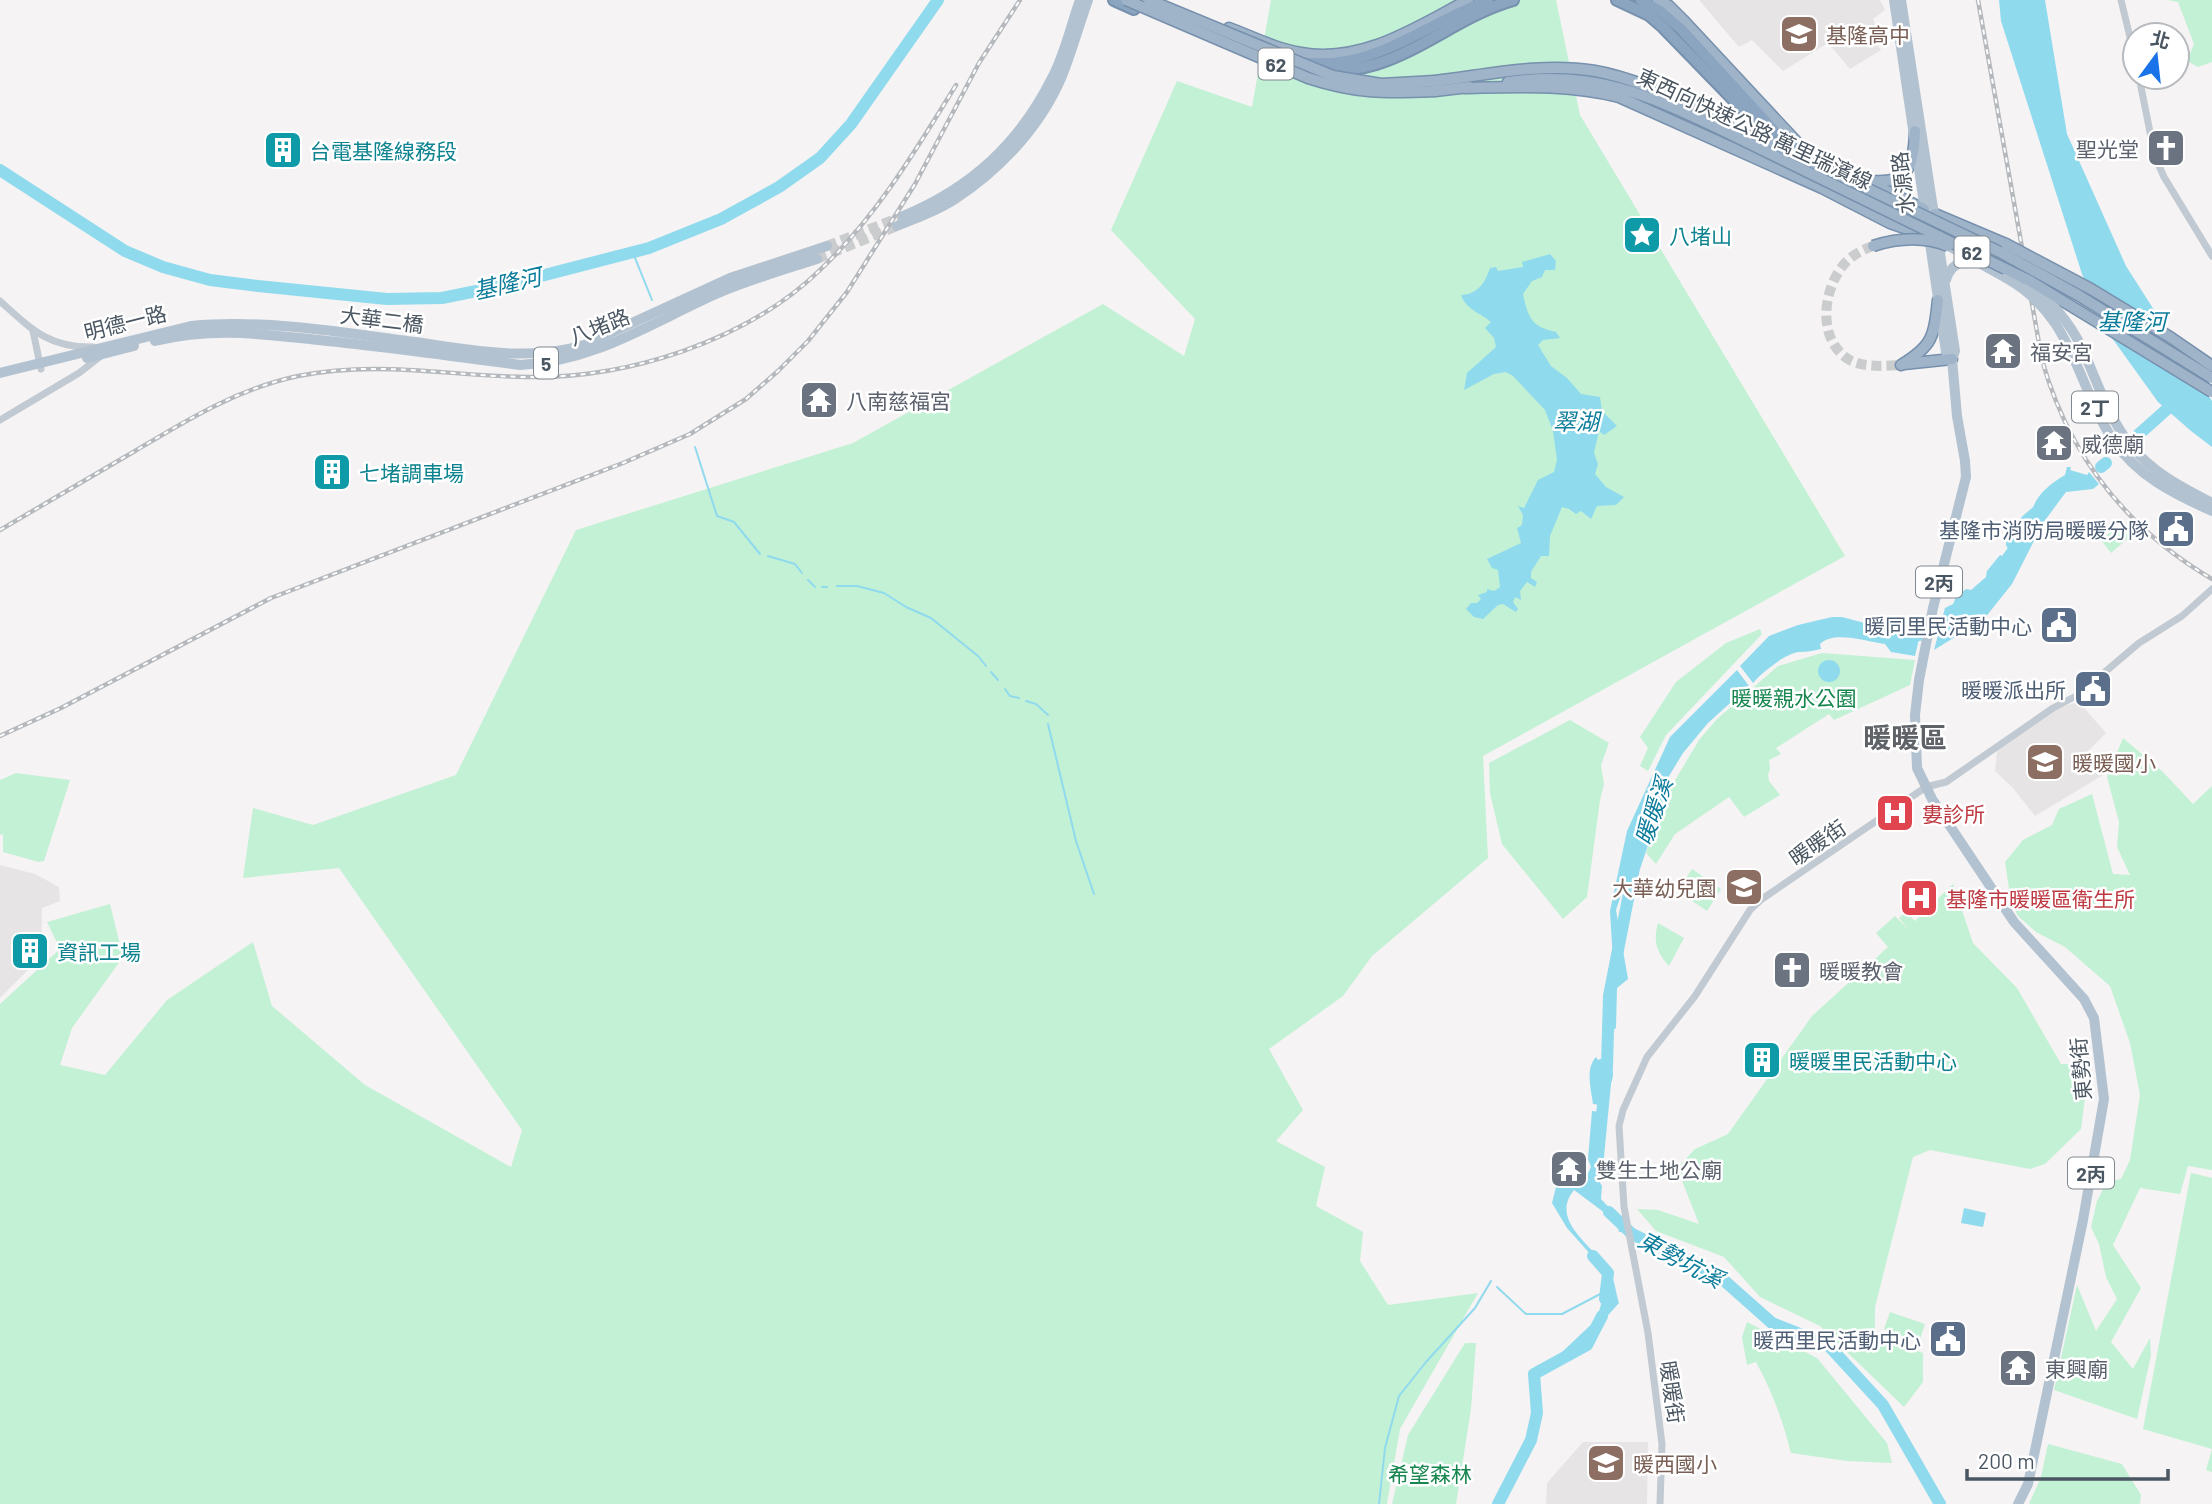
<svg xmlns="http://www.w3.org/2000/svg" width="2212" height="1504" viewBox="0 0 2212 1504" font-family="Barlow,'Noto Sans TC',sans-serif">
  <rect width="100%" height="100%" fill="#f5f3f3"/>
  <g fill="#e6e4e5">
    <polygon points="1699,0 1880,0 1885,10 1873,19 1875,25 1867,29 1881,50 1850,69 1828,43 1783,71 1752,40 1739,47"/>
    <polygon points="2079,702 2106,733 2087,752 2103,775 2035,816 2013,788 1995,771 1997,751 2056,708"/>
    <polygon points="0,865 35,874 59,887 60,901 42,908 41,957 0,998"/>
    <polygon points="1583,1442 1648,1442 1647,1504 1546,1504 1547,1483"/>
  </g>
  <g fill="#c3f1d5">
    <polygon points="1271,0 1556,0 1580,115 1845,556 1483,756 1488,858 1372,956 1343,996 1269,1049 1303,1110 1276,1141 1325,1167 1316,1206 1363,1232 1360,1261 1388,1305 1478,1293 1400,1429 1387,1504 0,1504 0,1004 60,949 47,922 110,904 123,957 72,1028 60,1065 105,1075 167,1000 253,942 272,1006 365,1085 511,1167 522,1130 339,868 243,878 253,808 313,825 456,775 576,530 853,443 1103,304 1184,356 1195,319 1111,230 1177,81 1252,107"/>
    <polygon points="2168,0 2212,0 2212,62 2198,67 2187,61 2194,44 2178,2"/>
    <polygon points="2122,523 2132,535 2111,553 2101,540"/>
    <polygon points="1760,629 1762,634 1666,735 1648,771 1640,766 1648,748 1640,737 1676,682 1726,643"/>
    <polygon points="1822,653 1915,660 1910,685 1834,720 1829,714 1776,748 1781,754 1769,760 1770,770 1768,774 1769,781 1780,795 1744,817 1729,797 1675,834 1656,864 1646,853 1661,804 1699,740 1717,719 1778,666"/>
    <polygon points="1570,720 1609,743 1601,765 1604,784 1600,800 1587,897 1563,919 1502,844 1490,793 1489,763"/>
    <polygon points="2123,738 2163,772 2193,804 2212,786 2212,1170 2188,1166 2180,1194 2140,1188 2113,1245 2141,1288 2111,1342 2133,1369 2150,1338 2151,1355 2137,1419 2054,1390 2077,1285 2096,1331 2117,1299 2106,1277 2099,1244 2091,1227 2097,1201 2107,1182 2121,1179 2130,1160 2140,1095 2130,1043 2110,986 2065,947 2036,932 2018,916 2011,902 2005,862 2023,840 2052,825 2059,809 2092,794 2113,874 2130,875 2117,847 2119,822 2107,777"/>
    <polygon points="16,773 70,780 44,861 39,862 3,852 3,834 0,835 0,780"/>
    <polygon points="1692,869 1721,889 1707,911 1678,891"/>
    <polygon points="1953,884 1973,943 2017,988 2061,1064 2080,1064 2085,1098 2081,1129 2045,1164 2030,1169 1930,1150 1913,1157 1875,1307 1875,1336 1923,1353 1923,1382 1904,1407 1820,1326 1760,1297 1724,1257 1656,1231 1637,1209 1658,1210 1699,1224 1677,1168 1695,1149 1728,1134 1812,1016 1888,947 1876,933 1895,916 1908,929 1899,918 1906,912 1915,921"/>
    <path d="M1658,923l26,15 -15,28c-13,-14 -16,-26 -11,-43z"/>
    <polygon points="2191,1173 2212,1178 2212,1472 2206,1470 2212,1449 2143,1429"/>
    <polygon points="1890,1312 1925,1324 1919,1342 1884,1329"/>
    <path d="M1747,1322l70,36 70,85 5,20 -45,-2 -56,-8c-8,-32 -19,-62 -35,-91l-9,3 -5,-28z"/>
    <polygon points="1465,1343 1476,1343 1471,1409 1456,1504 1392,1504 1408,1435"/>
    <polygon points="2048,1444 2122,1464 2141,1495 2140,1504 2029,1504 2041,1477"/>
  </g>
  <g fill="#90daee">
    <polygon points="1999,0 2045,0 2067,134 2126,266 2212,401 2212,447 2191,431 2158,402 2112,338 2082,274 2001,21"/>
    <path d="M1550,254l6,7 -1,9h-10l-3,7 -10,4 -9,13c5,23 8,33 33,38l4,6 -17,2 -5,5 13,21 16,12 14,16 19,3 2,14 15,15 -13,9 -5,-4 -5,22 4,11 -3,10 11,13 18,10 -8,8 -19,1 -6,13 -10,-8 -5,3 -7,-5 -7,-2 -12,29 -1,20h-8l-10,16v6l6,4 -2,5 -8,-5 -7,9 1,9 -6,-3 -2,5 5,7 -2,3 -13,-8 -5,1 -15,14 -9,-2 -8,-8 5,-6h6l4,-4 -3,-4 9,-3v-3l7,2 6,-4 -2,-17 -6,-2 -5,-9 34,-16 -4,-15 5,-3 1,-10 -5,-9 6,2 14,-28 16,-8 3,-12 -4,-29 -8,-21 -32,-34 -7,-4 -12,2 -30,16 3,-17 29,-26 -2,-9 -9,-10 6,-6c-10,-9 -25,-12 -30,-27 17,-1 24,-12 29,-27l6,-1 2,4 25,-4 -1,-5z"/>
    <path d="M2067,467h4l-1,3 17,5 2,-3 10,12 -6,5 -27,3 -23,31 -31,61 -28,35 -50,31 11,-42 8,-4 3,-7 10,-8 5,1 15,-13 1,-6 13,-16 2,1 30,-42c1,-17 19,-31 33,-39z"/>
    <path d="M1832,617h10l53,14 27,-5 -7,30 -24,-4 -6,-8c-19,-2 -50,-14 -65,0l1,5c-8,2 -14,3 -22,3 -13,1 -38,21 -46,31l-13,-17 29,-30 29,-11z"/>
    <circle cx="1829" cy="671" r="11"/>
    <path d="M1737,670l12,16 -41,37 -25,30 -17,28 -22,46 -28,83 12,69 -11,9 -1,40c-20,12 -2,30 -3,46 0,9 -8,23 -12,31l-8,-1c-2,-15 -8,-35 3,-47l2,3 5,-2 1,-22 7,-11 3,-16 -8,-17 14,-26 -7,-5 -3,-50 17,-80 43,-94z"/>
    <path d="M1592,1111l9,1 -5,48 6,13 -4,6 4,7 -1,13 18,19 3,14h-3l-2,-10 -43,-32c-26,32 23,58 36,82 5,9 6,22 9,31l-53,59 -5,-9 36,-34 12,-44 -42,-47 -15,-25 4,-16c21,-2 26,0 35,-20l-3,-8z"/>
    <polygon points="1964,1208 1986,1213 1983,1227 1961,1223"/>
  </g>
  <polygon fill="#f5f3f3" points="2079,275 2174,335 2212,395 2103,326"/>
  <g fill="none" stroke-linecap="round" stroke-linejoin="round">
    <g stroke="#90daee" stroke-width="2">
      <polyline points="633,253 652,300"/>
      <polyline points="695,447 717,516 734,522 760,554"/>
      <polyline points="768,556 795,564 802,573"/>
      <polyline points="808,580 815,587"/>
      <polyline points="837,586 857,586 884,593 906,607 931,618 978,656 986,666"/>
      <polyline points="822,587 827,587"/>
      <polyline points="991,672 998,680"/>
      <polyline points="1005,689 1010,696 1019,698"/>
      <polyline points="1026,701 1036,704 1048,715"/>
      <polyline points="1048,724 1076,841 1094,894"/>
      <polyline points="1497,1287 1526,1314 1562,1314 1606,1291"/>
      <polyline points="1379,1504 1385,1448 1399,1396 1426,1362 1475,1308 1491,1281"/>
    </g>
    <g stroke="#90daee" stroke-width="12">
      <polyline points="0,170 125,251 163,267 210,280 258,286 387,299 442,298 506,285 649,248 721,219 779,187 820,158 851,124 938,0"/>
      <polyline points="2138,435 2175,402"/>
      <polyline points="2101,467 2106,463"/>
      <polyline points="2012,544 2027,520 2045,505"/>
      <polyline points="1906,638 1928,633 1955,614"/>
      <polyline points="1607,1066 1609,996 1634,868 1659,793"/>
      <polyline points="1596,1177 1605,1084"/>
      <polyline points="1609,1212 1632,1234 1719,1276 1772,1323 1828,1345 1883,1405 1940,1504"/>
      <polyline points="1593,1256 1608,1273 1605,1299"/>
      <polyline points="1498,1504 1531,1440 1537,1413 1534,1374 1587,1345 1602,1316"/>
    </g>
    <g stroke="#caccce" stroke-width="10" stroke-dasharray="10 5" stroke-linecap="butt">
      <polyline points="827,246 903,216"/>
      <polyline points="817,259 897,226"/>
    </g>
    <path stroke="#caccce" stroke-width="10" stroke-dasharray="10 5" stroke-linecap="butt" d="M1873,246c-11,4 -19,8 -27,16 -23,25 -30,76 2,97 15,9 36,7 53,6"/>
    <defs>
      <g id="trunk">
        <polyline points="1658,0 1669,6 1683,20 1806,152 1924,209"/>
        <path d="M1229,28c24,9 47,21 72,25 61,11 116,-26 167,-53"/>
        <path d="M1435,81c52,-6 107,-19 160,-10 45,8 87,31 129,49"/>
        <path d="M1508,82c86,-12 138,12 214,48"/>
        <path d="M1465,88c52,-1 103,-4 154,9l203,91 68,35 38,13"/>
        <polyline points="1435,91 1469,87"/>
        <path d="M1872,181c37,3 42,-16 43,-50"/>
        <polyline points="1935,214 2006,244"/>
        <polyline points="1904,364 1952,359"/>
        <path d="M1901,365c32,-19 33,-29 37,-65"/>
      </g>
      <g id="motorway">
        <polyline points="1114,0 1134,9"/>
        <polyline points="1617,0 1649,15 1663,27 1766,133 1807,170"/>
        <polyline points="1641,0 1660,11 1681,29 1779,136 1806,152"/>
        <path d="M1258,52c99,35 146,-18 230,-52"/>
        <path d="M1286,68c30,4 61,5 90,-4 48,-15 88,-50 137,-64"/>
      </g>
    </defs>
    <use href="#trunk" stroke="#7690ad" stroke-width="13"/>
    <use href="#motorway" stroke="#7690ad" stroke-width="14"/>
    <g stroke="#c1cad2" stroke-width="7">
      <polyline points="2121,0 2135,58"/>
      <polyline points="2139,77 2155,157 2164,177 2212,256"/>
      <path d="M0,301c31,28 49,47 93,46"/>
      <polyline points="33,331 41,369"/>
      <polyline points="0,420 79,373 101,356"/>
      <polyline points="1660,1504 1662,1444 1648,1333 1624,1207 1619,1126 1623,1110 1647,1057 1695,996 1750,910 1762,899 1926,787 1946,782 2053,708 2078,695 2139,643 2182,616 2212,589"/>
    </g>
    <g stroke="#b3c2d1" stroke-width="10">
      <polyline points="1894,0 1946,352 1952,359"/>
      <polyline points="1901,0 1955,351 1952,359 1957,416 1965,461 1966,477 1933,608 1919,680 1915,715 1917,768 1932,799 2014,922 2084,999 2094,1018 2104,1099 2083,1220 2028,1484 2018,1504"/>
      <path d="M903,216c68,-28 117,-73 150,-140 12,-23 18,-51 27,-76"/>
      <path d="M897,226c19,-8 40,-15 58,-27 45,-29 86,-73 107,-123 10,-25 17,-51 26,-76"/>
      <polyline points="1977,244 2006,267"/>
      <polyline points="1947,245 2006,278"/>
      <path d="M1946,280c4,-14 14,-20 28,-18"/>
      <path d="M155,341c59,-14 105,-7 164,-1 67,7 134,16 201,25 73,-3 131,-42 196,-71 32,-14 67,-24 101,-35"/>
      <polyline points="87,358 134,346"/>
      <path d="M0,373l191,-47c73,-7 150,6 224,16 57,8 112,20 169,3l146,-67 97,-32"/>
    </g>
    <use href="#trunk" stroke="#9fb4c9" stroke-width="10"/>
    <use href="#motorway" stroke="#8ba5c1" stroke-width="10"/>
    <defs>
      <g id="rail">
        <path d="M1978,0l64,360c27,96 85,169 170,219"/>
        <path d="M0,530c45,-26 90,-53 135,-79 52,-31 102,-62 163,-75 81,-16 149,0 229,1 100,2 220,-36 293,-107 56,-53 96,-120 136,-185"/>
        <polyline points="0,736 61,708 271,598 623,463 690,434 746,399 778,371 808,341 847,292 915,184 979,63 1020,0"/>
      </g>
    </defs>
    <use href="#rail" stroke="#b5b8bd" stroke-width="4.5"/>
    <use href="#rail" stroke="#fff" stroke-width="2" stroke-dasharray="5" stroke-linecap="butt"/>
    <defs>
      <g id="trunk-bridge">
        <path d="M1126,0l182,78c49,16 77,15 127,13"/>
        <polyline points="1149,0 1333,76 1381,84 1435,81"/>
        <polyline points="1724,120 2002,253 2078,295 2212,378"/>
        <polyline points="1722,130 2030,281 2212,392"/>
        <polyline points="2006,244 2091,289 2170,337 2212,366"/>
        <path d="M1873,246c25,-8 50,-10 75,0"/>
      </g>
    </defs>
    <use href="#trunk-bridge" stroke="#7690ad" stroke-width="13" stroke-linecap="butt"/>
    <g stroke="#b3c2d1" stroke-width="10">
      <path d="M2006,278c68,38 69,104 107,162 24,36 61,54 99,71"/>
      <path d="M2029,284c21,16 40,38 52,62 16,34 27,72 51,101 21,26 51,41 80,56"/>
    </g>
    <use href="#trunk-bridge" stroke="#9fb4c9" stroke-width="10"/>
  </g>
  <defs>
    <symbol id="school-square" viewBox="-11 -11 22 22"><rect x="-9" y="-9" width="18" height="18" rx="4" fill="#8d6e63" stroke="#fff"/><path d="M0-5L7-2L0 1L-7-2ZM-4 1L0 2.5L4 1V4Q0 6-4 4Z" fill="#fff"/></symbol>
    <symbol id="church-square" viewBox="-11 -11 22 22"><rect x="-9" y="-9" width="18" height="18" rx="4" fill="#6b7280" stroke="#fff"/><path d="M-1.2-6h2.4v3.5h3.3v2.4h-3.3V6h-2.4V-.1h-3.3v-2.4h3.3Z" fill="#fff"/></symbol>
    <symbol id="building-square" viewBox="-11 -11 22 22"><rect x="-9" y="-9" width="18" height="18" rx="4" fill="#0f9aa8" stroke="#fff"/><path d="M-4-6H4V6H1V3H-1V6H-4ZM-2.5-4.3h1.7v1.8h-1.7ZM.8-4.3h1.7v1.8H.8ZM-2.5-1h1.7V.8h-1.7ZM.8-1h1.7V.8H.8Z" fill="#fff"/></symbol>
    <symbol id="sight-square" viewBox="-11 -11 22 22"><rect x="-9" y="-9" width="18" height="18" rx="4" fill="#0f9aa8" stroke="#fff"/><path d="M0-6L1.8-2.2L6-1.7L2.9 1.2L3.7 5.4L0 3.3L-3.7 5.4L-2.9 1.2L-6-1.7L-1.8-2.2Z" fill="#fff"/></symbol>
    <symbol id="temple-square" viewBox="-11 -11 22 22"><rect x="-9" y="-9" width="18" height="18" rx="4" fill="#6b7280" stroke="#fff"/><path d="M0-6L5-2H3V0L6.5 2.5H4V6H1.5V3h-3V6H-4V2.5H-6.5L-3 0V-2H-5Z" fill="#fff"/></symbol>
    <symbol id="civic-square" viewBox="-11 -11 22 22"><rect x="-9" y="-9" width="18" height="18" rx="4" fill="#5c6f8a" stroke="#fff"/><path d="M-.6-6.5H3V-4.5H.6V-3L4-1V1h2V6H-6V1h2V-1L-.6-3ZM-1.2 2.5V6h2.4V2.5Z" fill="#fff"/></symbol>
    <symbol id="hospital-square" viewBox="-11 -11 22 22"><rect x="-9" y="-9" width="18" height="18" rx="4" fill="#e0444e" stroke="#fff"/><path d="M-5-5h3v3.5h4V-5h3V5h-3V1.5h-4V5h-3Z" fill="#fff"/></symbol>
  </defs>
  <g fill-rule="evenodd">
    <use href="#school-square" x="1777" y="12" width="44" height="44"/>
    <use href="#church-square" x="2144" y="126" width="44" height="44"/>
    <use href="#building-square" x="261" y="128" width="44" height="44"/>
    <use href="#sight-square" x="1620" y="213" width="44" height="44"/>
    <use href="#temple-square" x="1981" y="329" width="44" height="44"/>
    <use href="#temple-square" x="797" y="378" width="44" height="44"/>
    <use href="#temple-square" x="2032" y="421" width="44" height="44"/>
    <use href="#building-square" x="310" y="450" width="44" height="44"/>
    <use href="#civic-square" x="2154" y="507" width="44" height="44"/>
    <use href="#civic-square" x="2037" y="603" width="44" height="44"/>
    <use href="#civic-square" x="2071" y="667" width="44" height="44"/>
    <use href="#school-square" x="2023" y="740" width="44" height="44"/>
    <use href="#hospital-square" x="1873" y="791" width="44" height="44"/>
    <use href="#school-square" x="1722" y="865" width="44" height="44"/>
    <use href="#hospital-square" x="1897" y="876" width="44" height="44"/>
    <use href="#building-square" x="8" y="929" width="44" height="44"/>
    <use href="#church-square" x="1770" y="948" width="44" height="44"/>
    <use href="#building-square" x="1740" y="1038" width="44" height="44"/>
    <use href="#temple-square" x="1547" y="1147" width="44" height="44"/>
    <use href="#civic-square" x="1926" y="1317" width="44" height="44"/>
    <use href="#temple-square" x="1996" y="1346" width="44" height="44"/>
    <use href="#school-square" x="1584" y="1441" width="44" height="44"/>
  </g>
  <g text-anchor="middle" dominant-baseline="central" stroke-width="5" stroke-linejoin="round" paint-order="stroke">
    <g fill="#fff" stroke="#808990" stroke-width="2">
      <rect x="1258.5" y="48.5" width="35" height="31" rx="5"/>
      <rect x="1954.5" y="236.5" width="35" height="31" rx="5"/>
      <rect x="534" y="347.5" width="24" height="31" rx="5"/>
      <rect x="2072" y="391.5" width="46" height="31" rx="5"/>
      <rect x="1916" y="566.5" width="46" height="31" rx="5"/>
      <rect x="2068" y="1157.5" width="46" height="31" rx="5"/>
    </g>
    <g font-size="19" font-weight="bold" fill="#4a5661">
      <text x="1276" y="64">62</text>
      <text x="1972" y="252">62</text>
      <text x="546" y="363">5</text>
      <text x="2095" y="407">2丁</text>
      <text x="1939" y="582">2丙</text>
      <text x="2091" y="1173">2丙</text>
    </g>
    <g font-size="21" fill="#785e54" stroke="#fff" text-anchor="start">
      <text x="1826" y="34">基隆高中</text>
      <text x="2072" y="762">暖暖國小</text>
      <text x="1717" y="887" text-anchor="end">大華幼兒園</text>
      <text x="1633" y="1463">暖西國小</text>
    </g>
    <g font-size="21" fill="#4a5661" stroke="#fff">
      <text transform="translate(1755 128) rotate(25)">東西向快速公路 萬里瑞濱線</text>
      <text transform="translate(1902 183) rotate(-97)">水源路</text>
      <text transform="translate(382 319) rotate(7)">大華二橋</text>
      <text transform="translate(125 322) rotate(-14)">明德一路</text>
      <text transform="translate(599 326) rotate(-22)">八堵路</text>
      <text transform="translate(1817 842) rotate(-34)">暖暖街</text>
      <text transform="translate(2080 1069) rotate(-95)">東勢街</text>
      <text transform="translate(1673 1392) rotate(82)">暖暖街</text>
    </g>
    <g font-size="21" fill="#5b616d" stroke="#fff" text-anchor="start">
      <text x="2139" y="148" text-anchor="end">聖光堂</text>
      <text x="2030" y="351">福安宮</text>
      <text x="846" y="400">八南慈福宮</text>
      <text x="2081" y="443">威德廟</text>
      <text x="1819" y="970">暖暖教會</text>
      <text x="1596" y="1169">雙生土地公廟</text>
      <text x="2045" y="1368">東興廟</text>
    </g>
    <g font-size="21" fill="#0d838f" stroke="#fff" text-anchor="start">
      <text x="310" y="150">台電基隆線務段</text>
      <text x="1669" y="235">八堵山</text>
      <text x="359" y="472">七堵調車場</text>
      <text x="57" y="951">資訊工場</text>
      <text x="1789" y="1060">暖暖里民活動中心</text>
    </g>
    <g font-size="21" fill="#4e5e75" stroke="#fff" text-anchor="end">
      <text x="2149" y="529">基隆市消防局暖暖分隊</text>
      <text x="2032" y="625">暖同里民活動中心</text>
      <text x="2066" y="689">暖暖派出所</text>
      <text x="1921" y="1339">暖西里民活動中心</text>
    </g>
    <g font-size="21" fill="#17864f" stroke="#fff">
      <text x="1794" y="697">暖暖親水公園</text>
      <text x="1430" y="1473">希望森林</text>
    </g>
    <g font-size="21" fill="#be3a42" stroke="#fff" text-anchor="start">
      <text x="1922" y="813">婁診所</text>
      <text x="1946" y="898">基隆市暖暖區衛生所</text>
    </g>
    <g font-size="23" font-style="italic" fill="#0c7c9b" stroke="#fff">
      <text transform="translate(507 283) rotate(-13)">基隆河</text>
      <text x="2132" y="321">基隆河</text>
      <text x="1576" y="421">翠湖</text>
      <text transform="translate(1653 811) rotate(-71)">暖暖溪</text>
      <text transform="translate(1681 1259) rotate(28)">東勢坑溪</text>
    </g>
    <g font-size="28" font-weight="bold" fill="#5f6368" stroke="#fff">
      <text x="1905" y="737">暖暖區</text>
    </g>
  </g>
  <g transform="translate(2156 56) rotate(15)"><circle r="33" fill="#ffffff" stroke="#b7bbc0" stroke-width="2"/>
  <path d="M0-5L12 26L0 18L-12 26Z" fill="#1a73e8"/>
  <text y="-10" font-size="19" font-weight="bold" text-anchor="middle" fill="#4a5661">北</text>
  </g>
  <path d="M1967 1469v10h201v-10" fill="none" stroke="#4a5661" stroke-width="3.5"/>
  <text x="1978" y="1469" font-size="21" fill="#4a5661" stroke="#ffffff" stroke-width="5" paint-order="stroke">200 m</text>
</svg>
